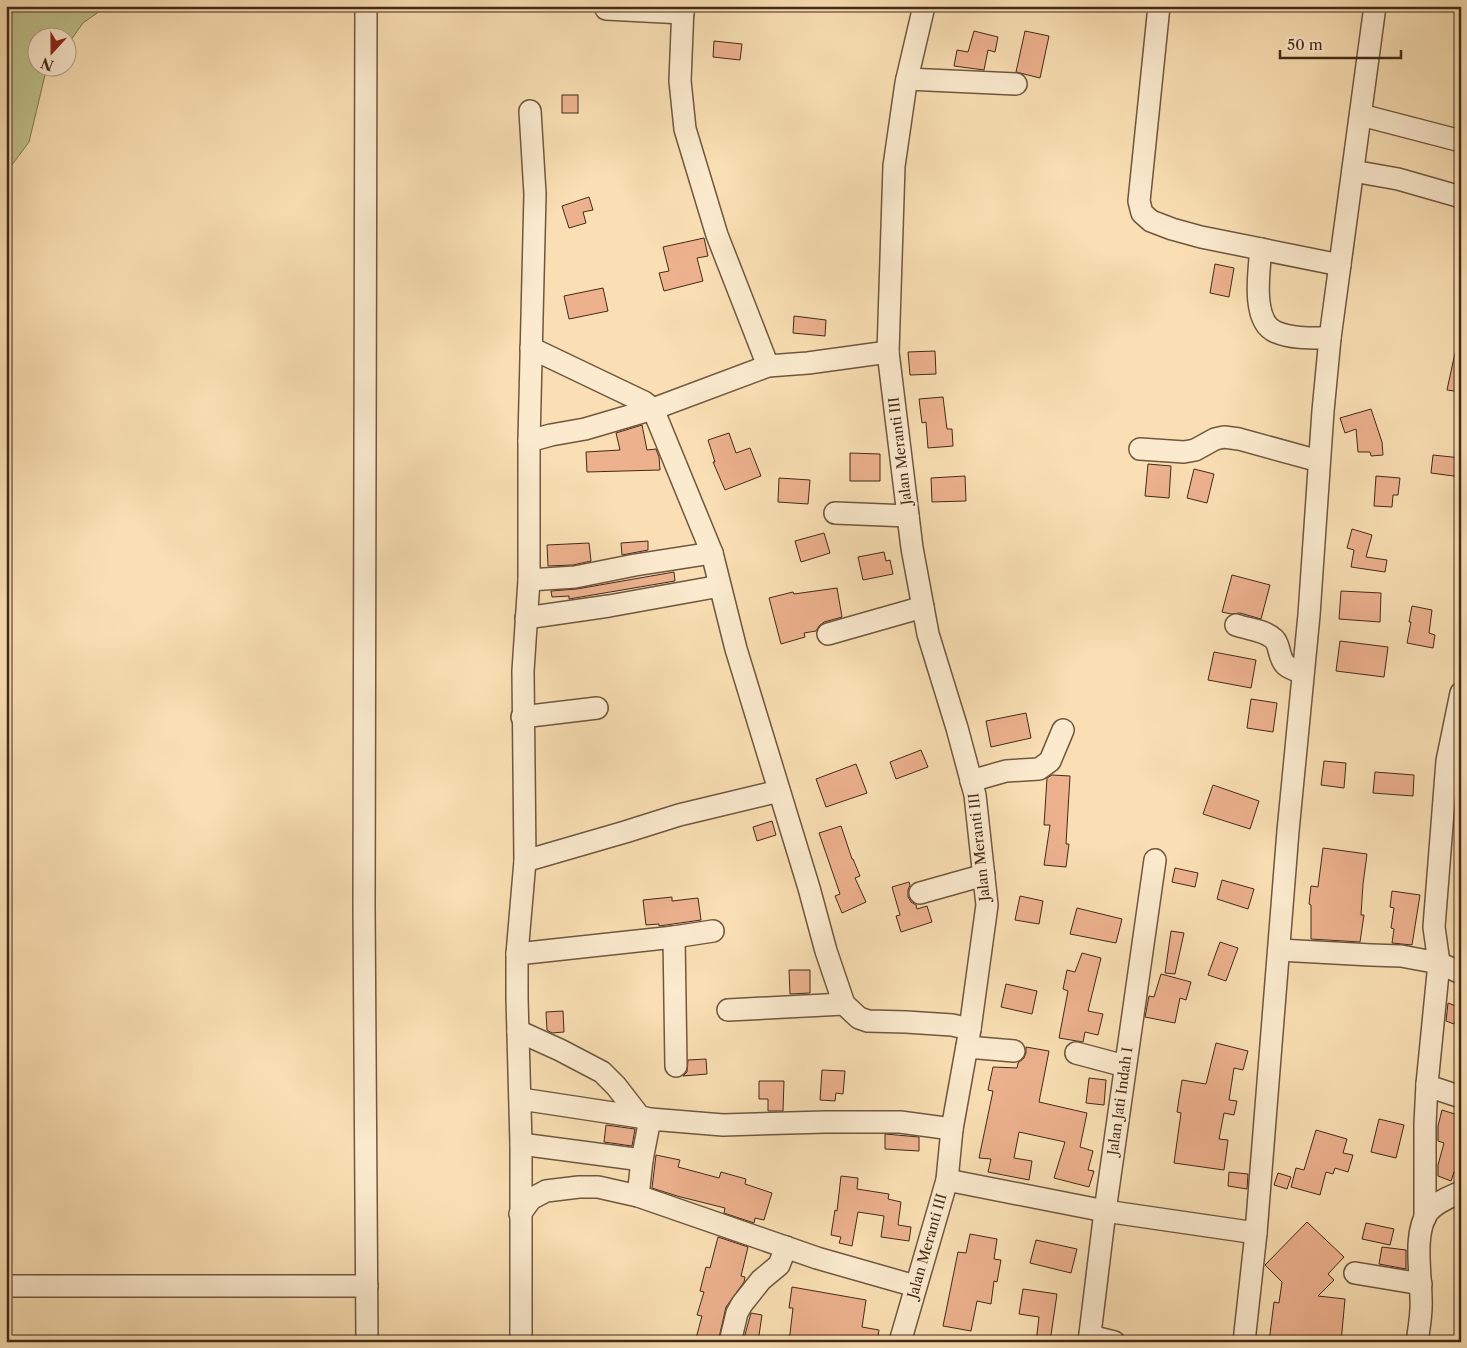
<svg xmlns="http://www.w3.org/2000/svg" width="1467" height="1348" viewBox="0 0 1467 1348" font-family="'Libre Caslon Text',serif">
  <rect width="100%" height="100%" fill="#f9dfb3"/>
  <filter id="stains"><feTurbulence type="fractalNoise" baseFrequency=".004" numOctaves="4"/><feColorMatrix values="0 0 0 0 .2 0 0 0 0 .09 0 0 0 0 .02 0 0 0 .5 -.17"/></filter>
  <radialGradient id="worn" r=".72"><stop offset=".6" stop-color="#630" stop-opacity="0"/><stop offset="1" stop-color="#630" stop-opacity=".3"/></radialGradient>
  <polygon fill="#bfc18c" stroke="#817652" points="6,6 107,6 83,23 68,44 68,38 38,38 38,68 51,68 45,75 29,142 6,173"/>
  <g fill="#edb18e" stroke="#432a18">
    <polygon points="974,31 998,37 995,52 988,50 984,70 954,66 957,50 968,52"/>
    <polygon points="1025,31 1049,36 1040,78 1016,72"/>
    <polygon points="714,41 742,44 740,60 713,57"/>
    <rect x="562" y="95" width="16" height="18"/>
    <polygon points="589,197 593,210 583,212 586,223 569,228 562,206"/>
    <polygon points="704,238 708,256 697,258 703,281 664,291 659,273 669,271 663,247"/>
    <polygon points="1215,264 1234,268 1229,297 1210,293"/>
    <polygon points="603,288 608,311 569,319 564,296"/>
    <polygon points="794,316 826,320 825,336 793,333"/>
    <polygon points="935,351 936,374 910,375 908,352"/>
    <polygon points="1455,353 1461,354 1461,392 1447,390"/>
    <polygon points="943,397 947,429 952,429 953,446 928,448 926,422 922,423 919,399"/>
    <polygon points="1371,409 1382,442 1383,455 1371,456 1370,452 1358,452 1356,429 1345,433 1340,418"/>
    <polygon points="642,425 647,450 656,449 659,457 660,470 587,472 586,452 620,450 616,433"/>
    <polygon points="729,433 736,453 750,448 761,476 725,490 713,462 715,462 708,440"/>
    <polygon points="850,453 880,454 880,481 850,481"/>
    <polygon points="1433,455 1461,458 1461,477 1431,473"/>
    <polygon points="1148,464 1171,466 1169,498 1145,496"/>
    <polygon points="1194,469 1214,474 1207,503 1187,498"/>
    <polygon points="965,476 966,501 932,502 931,478"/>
    <polygon points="1376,476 1400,478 1398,495 1393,495 1392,507 1374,506"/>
    <polygon points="779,478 810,480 808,504 778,502"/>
    <polygon points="1352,529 1372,535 1366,557 1387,560 1385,572 1351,567 1354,550 1347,548"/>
    <polygon points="824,533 830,553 801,562 795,541"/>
    <polygon points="648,541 648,550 622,555 621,543"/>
    <polygon points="589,543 591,561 573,565 548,566 547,545"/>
    <polygon points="884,552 886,561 890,560 893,574 863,580 858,557"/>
    <polygon points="674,572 675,581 569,599 569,596 552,597 551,591 577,589"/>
    <polygon points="1232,575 1270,585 1261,619 1240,613 1231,614 1222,612"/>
    <polygon points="837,588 842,617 824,622 819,626 816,631 804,633 805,637 781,644 769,598 793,592 794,594"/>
    <polygon points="1341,591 1381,593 1380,622 1339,619"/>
    <polygon points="1412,606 1432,610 1429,633 1435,635 1433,648 1407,643 1411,622 1409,622"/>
    <polygon points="1340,641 1388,647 1384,677 1336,671"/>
    <polygon points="1214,652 1256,660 1251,688 1208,680"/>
    <polygon points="1251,699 1277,703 1273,732 1247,728"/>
    <polygon points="1026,713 1031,738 991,747 986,721"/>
    <polygon points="921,750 928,767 896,779 890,762"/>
    <polygon points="1324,761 1346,763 1344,788 1321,785"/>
    <polygon points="856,764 867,793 826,807 816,779"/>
    <polygon points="1375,772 1414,775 1413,796 1373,793"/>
    <polygon points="1052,775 1070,776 1066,844 1069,844 1066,867 1044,865 1050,825 1044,825 1047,778"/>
    <polygon points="1213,785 1259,801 1250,829 1203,814"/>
    <polygon points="772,821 776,835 757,841 753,827"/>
    <polygon points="841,826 852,859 853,859 860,876 855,878 866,902 842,913 835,896 840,894 819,833"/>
    <polygon points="1323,848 1367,854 1363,884 1361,915 1364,915 1360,942 1311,939 1311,905 1309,904 1311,886 1318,887"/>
    <polygon points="1175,868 1198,873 1195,887 1172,882"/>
    <polygon points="1222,880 1254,889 1248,909 1217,899"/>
    <polygon points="909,882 910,885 908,890 908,897 911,902 916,905 917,909 927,906 932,922 901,932 896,916 900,915 892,887"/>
    <polygon points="1392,891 1420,895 1412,945 1392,943 1394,929 1391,928 1394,908 1390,907"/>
    <polygon points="1020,896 1043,901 1039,924 1015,920"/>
    <polygon points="672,897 672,901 698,898 701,920 659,926 659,924 646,925 643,900"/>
    <polygon points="1077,908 1122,919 1116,943 1070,934"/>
    <polygon points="1171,931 1184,933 1175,974 1165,973"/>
    <polygon points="1220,942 1238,948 1226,981 1208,975"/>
    <polygon points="1082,953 1101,958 1088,1011 1103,1014 1098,1035 1085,1032 1083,1042 1059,1038 1068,991 1063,989 1067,970 1075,972"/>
    <polygon points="789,970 810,970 810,993 790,994"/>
    <polygon points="1161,974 1191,982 1186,1000 1180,998 1175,1023 1145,1017 1149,996 1154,997"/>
    <polygon points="1006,984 1037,991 1032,1014 1001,1007"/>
    <polygon points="1448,1003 1461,1008 1454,1024 1446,1021"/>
    <polygon points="563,1011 564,1032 552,1033 547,1030 546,1012"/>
    <polygon points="1216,1043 1248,1051 1243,1070 1234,1068 1229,1100 1237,1101 1234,1115 1224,1113 1219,1139 1228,1140 1224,1170 1174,1163 1181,1113 1177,1112 1182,1080 1206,1084"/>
    <polygon points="1026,1047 1049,1051 1039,1102 1087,1113 1080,1147 1093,1151 1088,1170 1094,1171 1089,1187 1054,1178 1065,1142 1019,1132 1014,1158 1032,1161 1029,1180 988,1172 991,1159 979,1158 993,1091 988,1090 993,1067 1017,1068 1018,1063 1024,1058 1026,1053"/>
    <polygon points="706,1059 707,1074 683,1076 687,1072 688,1060"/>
    <polygon points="822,1070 845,1071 843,1094 836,1093 835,1101 820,1100"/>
    <polygon points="1089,1078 1106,1080 1104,1105 1086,1103"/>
    <polygon points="759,1081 784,1081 783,1111 768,1111 768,1099 759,1099"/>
    <polygon points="1442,1110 1461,1116 1461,1174 1454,1172 1451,1181 1438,1176 1438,1165 1444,1143 1438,1141 1438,1126"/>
    <polygon points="1379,1119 1404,1125 1396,1158 1371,1152"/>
    <polygon points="606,1125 635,1129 632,1146 604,1142"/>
    <polygon points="1316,1130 1347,1139 1343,1153 1353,1155 1348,1172 1335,1168 1333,1174 1326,1172 1320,1195 1291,1187 1296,1168 1304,1170"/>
    <polygon points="885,1134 919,1137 919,1151 885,1149"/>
    <polygon points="656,1155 680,1160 678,1167 719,1178 721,1172 746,1179 745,1184 772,1193 764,1220 755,1218 754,1223 724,1213 725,1208 677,1196 652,1188"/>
    <polygon points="1229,1172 1248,1174 1247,1189 1228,1186"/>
    <polygon points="1278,1173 1291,1177 1287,1189 1274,1185"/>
    <polygon points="841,1176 858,1178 857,1189 889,1194 888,1199 901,1202 898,1225 911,1227 909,1241 881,1237 884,1216 858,1212 852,1246 839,1243 841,1237 831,1235 835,1210 837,1211"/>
    <polygon points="1307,1222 1344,1257 1328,1274 1334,1280 1318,1296 1345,1299 1341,1342 1269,1342 1274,1302 1279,1303 1282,1282 1265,1265"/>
    <polygon points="1366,1223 1394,1229 1390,1245 1362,1239"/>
    <polygon points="970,1234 997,1239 994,1259 1001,1260 997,1282 994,1281 991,1304 977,1301 971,1331 943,1326 958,1252 966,1253"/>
    <polygon points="718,1237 748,1247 741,1276 745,1277 744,1282 726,1307 718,1342 695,1342 702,1316 697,1315 704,1292 700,1291 706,1267 710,1268"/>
    <polygon points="1036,1240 1077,1249 1071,1273 1030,1263"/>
    <polygon points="1382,1247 1406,1250 1406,1269 1379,1264"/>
    <polygon points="792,1287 866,1300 862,1327 879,1330 877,1342 789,1342 793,1308 789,1308"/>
    <polygon points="1023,1289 1057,1294 1050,1342 1036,1342 1039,1317 1019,1314"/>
    <polygon points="751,1313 762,1315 758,1342 743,1342"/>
  </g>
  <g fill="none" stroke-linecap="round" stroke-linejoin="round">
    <defs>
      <g id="minor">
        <polyline points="366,6 364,906 367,1342"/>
        <polyline points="683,6 680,81 685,129 717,235 768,366"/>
        <polyline points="1159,6 1139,201 1142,213 1151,221 1172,229 1201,237 1340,265"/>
        <polyline points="606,9 683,13"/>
        <polyline points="907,79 1016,84"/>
        <polyline points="1361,115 1461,141"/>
        <polyline points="1353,171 1398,179 1461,197"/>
        <path d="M1261,249c-2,22 -10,73 15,83 16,7 37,6 54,6"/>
        <polyline points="531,348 644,402 653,409 712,553"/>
        <polyline points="888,352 808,363 768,366 653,409 585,429 551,435 529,441 529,580 575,577 635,565 712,553 736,649 809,888 826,951 844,1004 859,1018 868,1021 906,1022 952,1025 970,1029"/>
        <polyline points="529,441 535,194 530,111"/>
        <polyline points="1140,449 1184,452 1195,450 1215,439 1224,437 1239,439 1319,461"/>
        <polyline points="835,513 908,516"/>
        <polyline points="526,618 609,606 720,586"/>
        <path d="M1236,625c11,4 29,5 38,14 3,3 4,7 5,11 4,17 8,17 24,23"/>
        <polyline points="828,634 923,607"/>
        <polyline points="1461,693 1447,761 1434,927 1439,963 1427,1084 1431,1087 1461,1097"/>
        <polyline points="522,717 597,708"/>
        <polyline points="971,781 1006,771 1039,769 1050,761 1063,730"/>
        <polyline points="525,861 625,832 679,815 779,791"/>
        <polyline points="920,893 984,875"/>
        <polyline points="674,937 713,931"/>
        <polyline points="1279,950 1371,955 1401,956 1439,963 1461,973"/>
        <polyline points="517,954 674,937 676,1066"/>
        <polyline points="728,1010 844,1004"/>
        <polyline points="518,1031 560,1050 602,1072 616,1086 640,1117"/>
        <polyline points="967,1047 1014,1051"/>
        <polyline points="1076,1053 1125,1066"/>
        <polyline points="521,1099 646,1118"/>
        <polyline points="521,1144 642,1160"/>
        <polyline points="947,1180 1105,1211 1256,1233"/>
        <polyline points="520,1214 531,1199 546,1191 579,1187 598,1187 638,1196"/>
        <polyline points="1425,1218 1425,1124 1427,1084"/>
        <polyline points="1355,1273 1421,1284"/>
        <polyline points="6,1286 367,1286"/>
        <polyline points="915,1286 817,1258 638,1196 642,1160 650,1119 723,1125 825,1122 900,1122 952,1129"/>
        <polyline points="1090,1336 1114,1342"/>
        <polyline points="521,1342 521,1144 517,998 517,954 525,861 523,671 529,580"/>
        <polyline points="730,1342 737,1313 742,1304 761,1280 779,1265 786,1247"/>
        <polyline points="900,1342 947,1180 952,1129 970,1029 987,905 975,795 957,728 928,634 912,548 888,352 894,166 906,83 924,6"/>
        <polyline points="1089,1342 1105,1211 1155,860"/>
        <polyline points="1244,1342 1256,1233 1288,831 1309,615 1323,411 1330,338 1375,6"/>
        <path d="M1417,1342c2,-14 5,-29 4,-43 0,-25 -8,-66 7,-87 8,-10 22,-15 33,-20"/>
      </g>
    </defs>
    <use href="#minor" stroke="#70573f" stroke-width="24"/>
    <use href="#minor" stroke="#fbeace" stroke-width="21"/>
  </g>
  <g text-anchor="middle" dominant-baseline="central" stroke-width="5" stroke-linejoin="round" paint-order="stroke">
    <g font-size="14" fill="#432a18" stroke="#fbeace">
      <text transform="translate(900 451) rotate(-97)">Jalan Meranti III</text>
      <text transform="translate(979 847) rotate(-96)">Jalan Meranti III</text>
      <text transform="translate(1120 1101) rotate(-82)">Jalan Jati Indah I</text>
      <text transform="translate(927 1246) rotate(-74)">Jalan Meranti III</text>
    </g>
  </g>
  <rect width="1467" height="1348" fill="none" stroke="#f9dfb3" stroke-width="25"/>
  <rect x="8" y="8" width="1452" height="1333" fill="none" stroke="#432a18" stroke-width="2.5"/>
  <rect x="12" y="12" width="1442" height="1323" fill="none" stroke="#432a18"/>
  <g transform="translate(52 52) rotate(201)"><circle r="24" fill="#fbeace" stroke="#b19d85"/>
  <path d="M0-4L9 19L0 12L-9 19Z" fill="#8f2418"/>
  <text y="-8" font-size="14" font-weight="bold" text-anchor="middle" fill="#432a18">N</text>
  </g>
  <path d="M1280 50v8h121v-8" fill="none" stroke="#432a18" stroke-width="2.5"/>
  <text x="1287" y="50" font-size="15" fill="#432a18" stroke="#fbeace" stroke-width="4" paint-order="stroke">50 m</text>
  <rect width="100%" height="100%" filter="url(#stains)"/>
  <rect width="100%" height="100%" fill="url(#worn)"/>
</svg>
